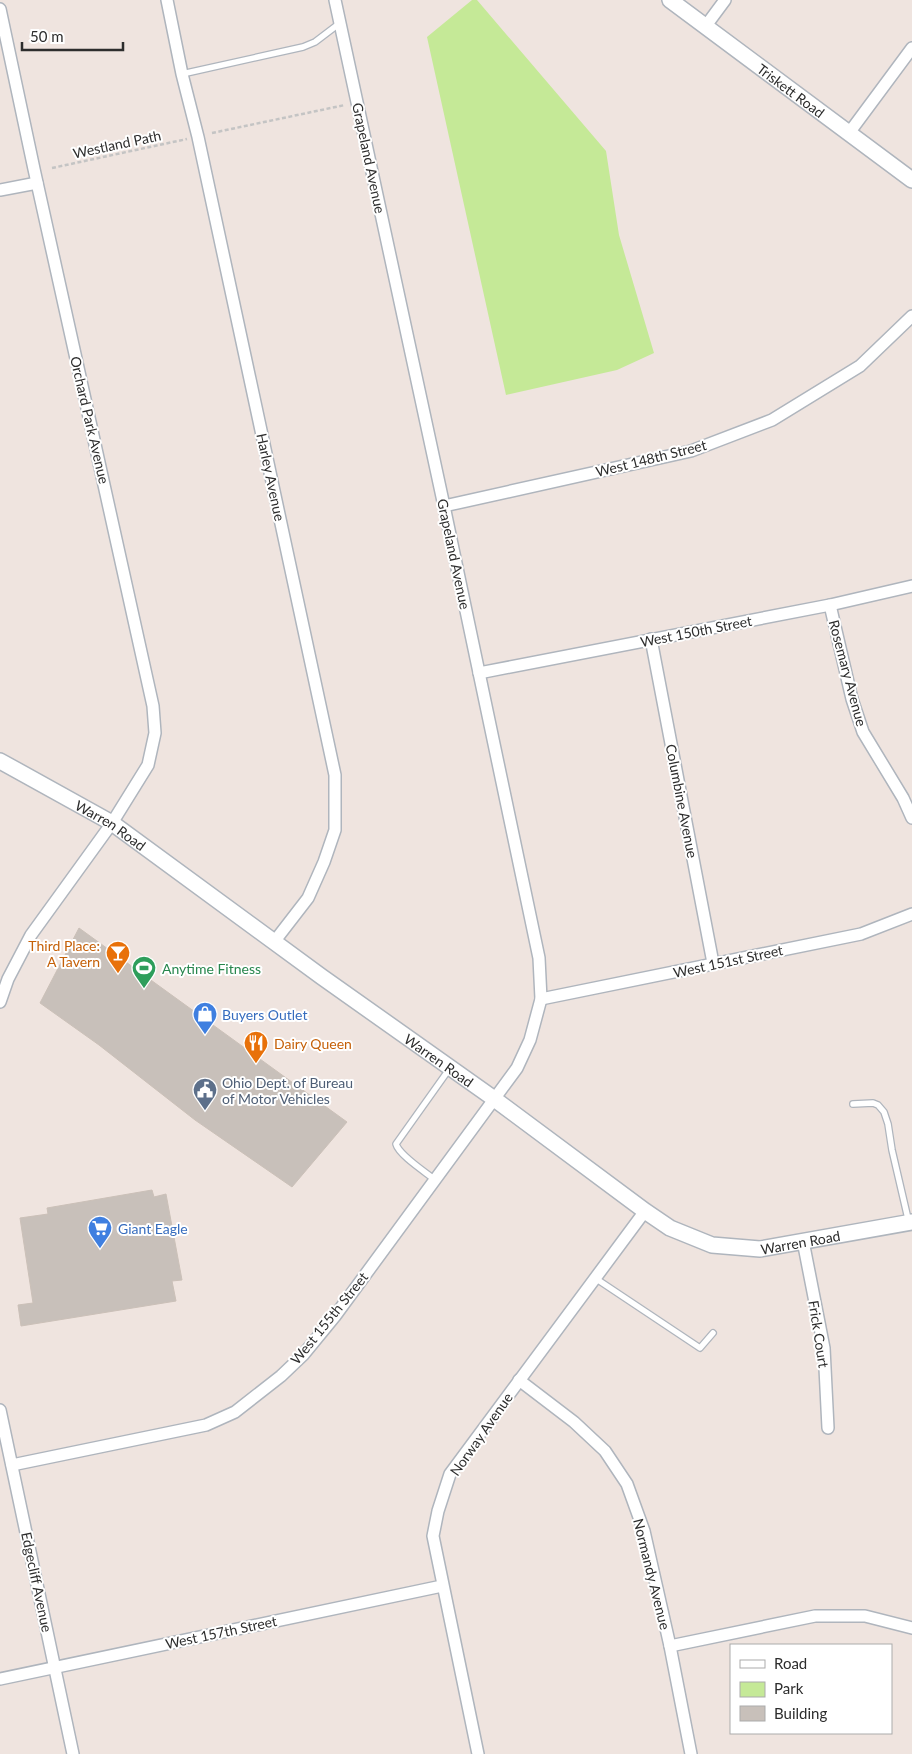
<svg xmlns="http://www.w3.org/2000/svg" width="912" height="1754" viewBox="0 0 912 1754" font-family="Lato,sans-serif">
  <rect width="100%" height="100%" fill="#efe4df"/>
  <polygon fill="#c5e997" points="472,0 477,0 606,151 619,235 654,353 617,370 506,395 427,37"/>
  <g fill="#c8c0ba" stroke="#cbc0b8">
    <polygon points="79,928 347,1122 292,1187 195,1120 99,1045 40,1003"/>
    <polygon points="152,1190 154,1197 166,1194 182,1280 172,1281 176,1301 21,1326 18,1305 33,1303 20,1218 48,1214 47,1208"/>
  </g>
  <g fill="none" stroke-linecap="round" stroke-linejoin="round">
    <defs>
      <g id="lane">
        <polyline points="182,74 303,47 315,42 340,23"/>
        <polyline points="853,1104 873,1103 878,1105 884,1112 888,1124 892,1150 909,1223"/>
        <path d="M434,1179c-10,-8 -35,-24 -38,-35l54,-76"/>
        <polyline points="595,1278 700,1348 713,1333"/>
      </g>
      <g id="street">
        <polyline points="167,0 182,74 198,137 335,775 335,830 324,862 308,898 274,942"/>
        <polyline points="0,9 34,169 153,706 155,733 148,765 112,823 31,935 8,979 0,1002"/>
        <polyline points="705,27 725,0"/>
        <polyline points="849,133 912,48"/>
        <polyline points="0,190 37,183"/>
        <polyline points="444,506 691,451 772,420 860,366 912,316"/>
        <polyline points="830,605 852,699 863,732 903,798 912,818"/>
        <polyline points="651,639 713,963"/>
        <polyline points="479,673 830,605 912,586"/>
        <polyline points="541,999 861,934 912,914"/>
        <polyline points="803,1241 824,1348 828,1428"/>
        <polyline points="519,1380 574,1422 605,1451 627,1484 644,1531 670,1646 691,1754"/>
        <polyline points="0,1410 73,1754"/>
        <polyline points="12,1465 206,1425 235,1412 281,1376 303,1355 335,1316 517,1068 530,1040 541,999 539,958 444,506 335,0"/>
        <polyline points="670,1646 815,1616 865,1616 912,1628"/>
        <polyline points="0,1679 442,1586"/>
        <polyline points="478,1754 433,1536 438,1511 450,1474 645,1211"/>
      </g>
      <g id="secondary">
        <path id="s1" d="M670,0l242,180"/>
        <path id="s2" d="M0,761l112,62 210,154 171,121 152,113 25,17 42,17 48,4 152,-27"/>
      </g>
    </defs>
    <use href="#lane" stroke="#afb5bd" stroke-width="8"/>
    <use href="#street" stroke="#afb5bd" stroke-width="14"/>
    <use href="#secondary" stroke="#afb5bd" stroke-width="18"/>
    <g stroke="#c4c4c4" stroke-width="2.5" stroke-dasharray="4 2.5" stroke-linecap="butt">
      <polyline points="212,133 345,105"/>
      <polyline points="52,168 187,139"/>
    </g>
    <use href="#lane" stroke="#fff" stroke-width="5.5"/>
    <use href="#street" stroke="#fff" stroke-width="11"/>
    <use href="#secondary" stroke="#fff" stroke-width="15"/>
  </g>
  <defs>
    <symbol id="bar-pin" viewBox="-11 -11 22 30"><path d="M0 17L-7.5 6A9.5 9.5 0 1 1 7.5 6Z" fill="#e8710a" stroke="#fff"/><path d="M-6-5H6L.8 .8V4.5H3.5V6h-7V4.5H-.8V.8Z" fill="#fff"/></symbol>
    <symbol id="stadium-pin" viewBox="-11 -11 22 30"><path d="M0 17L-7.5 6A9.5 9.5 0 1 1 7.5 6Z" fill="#2e9e5b" stroke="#fff"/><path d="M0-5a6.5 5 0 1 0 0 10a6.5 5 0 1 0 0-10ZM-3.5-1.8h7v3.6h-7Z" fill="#fff"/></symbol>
    <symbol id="shop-pin" viewBox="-11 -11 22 30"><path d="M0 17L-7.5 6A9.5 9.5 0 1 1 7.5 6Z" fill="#3f7fe0" stroke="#fff"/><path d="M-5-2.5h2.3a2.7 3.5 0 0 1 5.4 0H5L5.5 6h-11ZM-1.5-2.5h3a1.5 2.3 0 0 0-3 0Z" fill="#fff"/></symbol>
    <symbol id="restaurant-pin" viewBox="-11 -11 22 30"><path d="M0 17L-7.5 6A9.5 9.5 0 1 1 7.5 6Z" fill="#e8710a" stroke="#fff"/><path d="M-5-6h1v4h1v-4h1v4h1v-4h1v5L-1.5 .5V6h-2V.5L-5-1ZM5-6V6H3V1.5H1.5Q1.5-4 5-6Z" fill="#fff"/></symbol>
    <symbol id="civic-pin" viewBox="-11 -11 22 30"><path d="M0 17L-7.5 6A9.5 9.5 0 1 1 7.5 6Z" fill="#5c6f8a" stroke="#fff"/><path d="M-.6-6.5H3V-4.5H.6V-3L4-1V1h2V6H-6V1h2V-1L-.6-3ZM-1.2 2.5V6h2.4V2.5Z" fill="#fff"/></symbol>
    <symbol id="supermarket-pin" viewBox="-11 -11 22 30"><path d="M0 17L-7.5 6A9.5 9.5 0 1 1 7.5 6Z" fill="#3f7fe0" stroke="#fff"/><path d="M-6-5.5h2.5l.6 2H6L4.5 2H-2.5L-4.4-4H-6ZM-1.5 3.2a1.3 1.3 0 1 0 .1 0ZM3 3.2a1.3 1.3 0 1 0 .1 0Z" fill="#fff"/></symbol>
  </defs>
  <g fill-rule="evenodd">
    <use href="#bar-pin" x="104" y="939" width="28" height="38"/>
    <use href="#stadium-pin" x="130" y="954" width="28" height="38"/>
    <use href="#shop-pin" x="191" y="1000" width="28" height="38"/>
    <use href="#restaurant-pin" x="242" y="1029" width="28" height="38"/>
    <use href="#civic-pin" x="191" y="1076" width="28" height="38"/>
    <use href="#supermarket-pin" x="86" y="1214" width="28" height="38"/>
  </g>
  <g text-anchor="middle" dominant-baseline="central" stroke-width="4" stroke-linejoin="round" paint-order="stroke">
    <g font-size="14" fill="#2d2d2d" stroke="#fff">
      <text stroke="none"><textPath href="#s1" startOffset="151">Triskett Road</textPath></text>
      <text transform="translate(117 144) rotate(-12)">Westland Path</text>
      <text transform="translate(369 158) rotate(78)">Grapeland Avenue</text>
      <text transform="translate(90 420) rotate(77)">Orchard Park Avenue</text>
      <text transform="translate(651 458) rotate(-14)">West 148th Street</text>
      <text transform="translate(271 477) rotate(78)">Harley Avenue</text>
      <text transform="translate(454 554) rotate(78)">Grapeland Avenue</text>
      <text transform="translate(696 631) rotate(-11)">West 150th Street</text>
      <text transform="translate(848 673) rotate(75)">Rosemary Avenue</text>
      <text transform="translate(682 801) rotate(79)">Columbine Avenue</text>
      <text stroke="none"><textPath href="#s2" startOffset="128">Warren Road</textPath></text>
      <text transform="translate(728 961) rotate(-12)">West 151st Street</text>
      <text stroke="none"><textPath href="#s2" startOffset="532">Warren Road</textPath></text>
      <text stroke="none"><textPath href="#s2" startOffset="952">Warren Road</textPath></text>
      <text transform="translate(329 1318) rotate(-51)">West 155th Street</text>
      <text transform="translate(819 1334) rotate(81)">Frick Court</text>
      <text transform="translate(481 1434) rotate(-55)">Norway Avenue</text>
      <text transform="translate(652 1574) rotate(76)">Normandy Avenue</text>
      <text transform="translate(37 1582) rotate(78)">Edgecliff Avenue</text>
      <text transform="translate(221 1632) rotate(-12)">West 157th Street</text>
    </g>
    <g font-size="14" fill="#c56008" stroke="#fff" text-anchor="end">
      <text x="100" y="945">Third Place:<tspan x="100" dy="16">A Tavern</tspan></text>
      <text x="274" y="1043" text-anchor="start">Dairy Queen</text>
    </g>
    <g font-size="14" fill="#27864d" stroke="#fff" text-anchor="start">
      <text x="162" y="968">Anytime Fitness</text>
    </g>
    <g font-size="14" fill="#366cbe" stroke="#fff" text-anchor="start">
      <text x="222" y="1014">Buyers Outlet</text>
      <text x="118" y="1228">Giant Eagle</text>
    </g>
    <g font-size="14" fill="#4e5e75" stroke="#fff" text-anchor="start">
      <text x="222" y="1082">Ohio Dept. of Bureau<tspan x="222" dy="16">of Motor Vehicles</tspan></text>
    </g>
  </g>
  <rect x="730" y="1644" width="162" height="90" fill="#ffffff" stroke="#ababab"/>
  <rect x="740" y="1660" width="25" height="8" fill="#ffffff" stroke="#ababab"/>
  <text x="774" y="1669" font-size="15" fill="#2d2d2d">Road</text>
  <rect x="740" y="1682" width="25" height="15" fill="#c5e997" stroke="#ababab"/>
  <text x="774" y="1694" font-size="15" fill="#2d2d2d">Park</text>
  <rect x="740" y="1706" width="25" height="15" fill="#c8c0ba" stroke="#ababab"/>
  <text x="774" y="1719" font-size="15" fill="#2d2d2d">Building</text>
  <path d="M22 42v8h101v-8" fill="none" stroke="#2d2d2d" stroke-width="2.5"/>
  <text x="30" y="42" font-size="15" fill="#2d2d2d" stroke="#ffffff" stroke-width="4" paint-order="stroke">50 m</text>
</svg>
